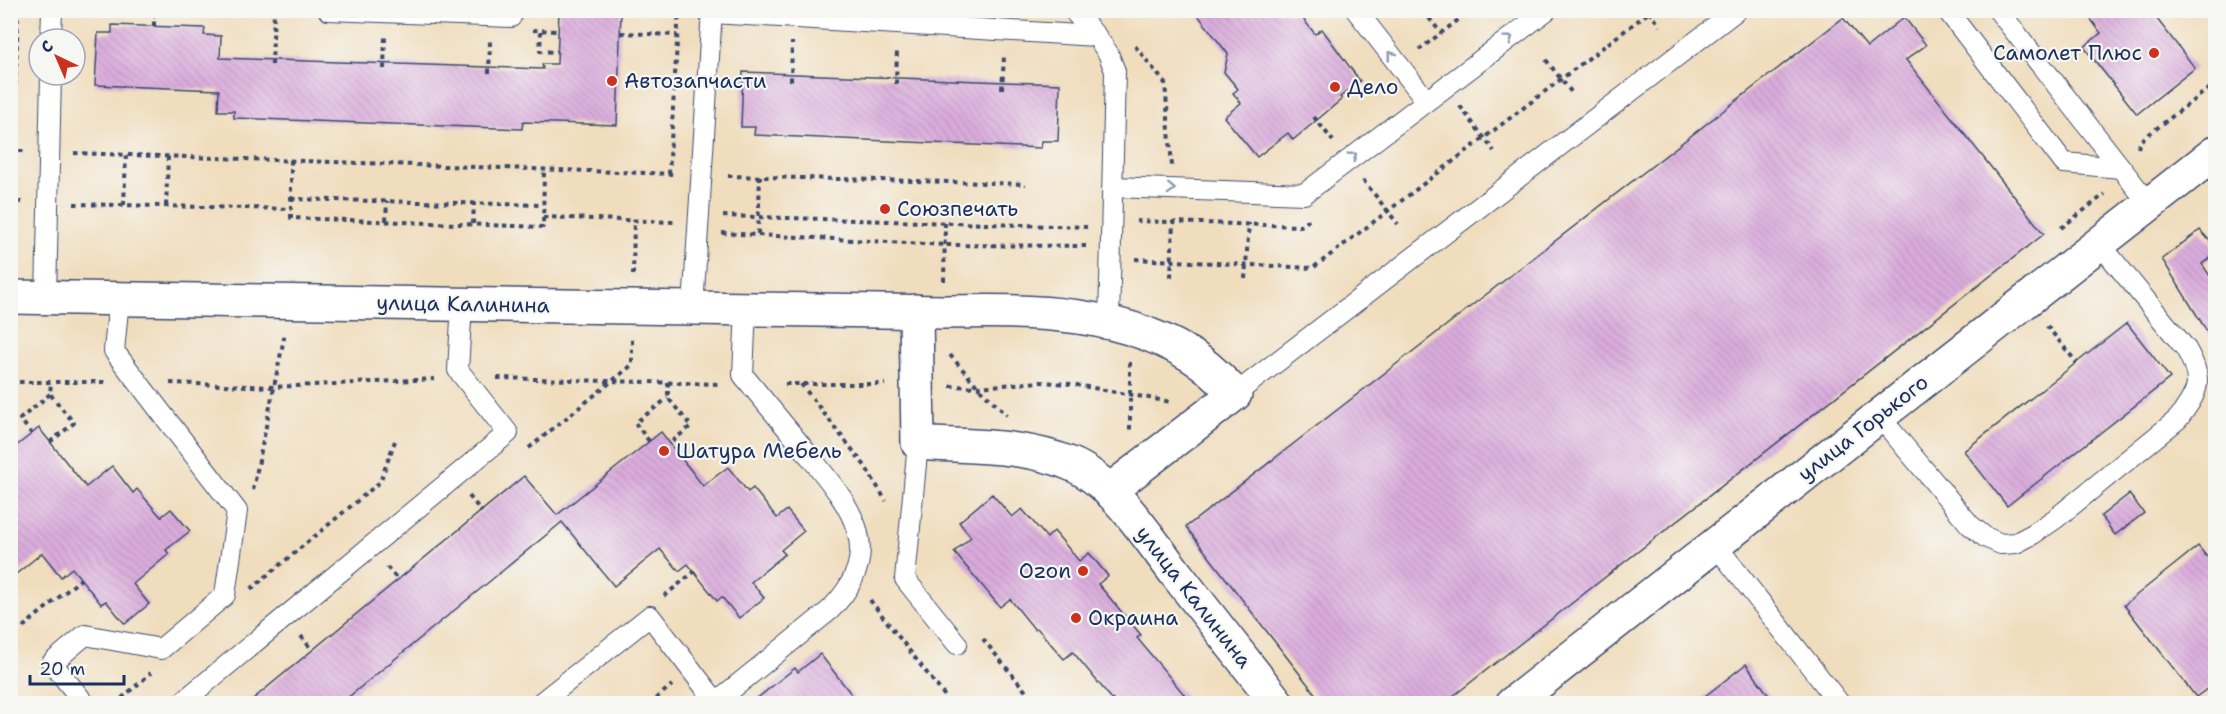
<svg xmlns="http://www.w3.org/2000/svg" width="2226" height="714" viewBox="0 0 2226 714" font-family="'Shantell Sans',sans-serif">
  <defs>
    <pattern id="building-back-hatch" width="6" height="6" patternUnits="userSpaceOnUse" patternTransform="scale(1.5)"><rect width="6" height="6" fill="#daacdc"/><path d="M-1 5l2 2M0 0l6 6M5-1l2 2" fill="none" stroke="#ba94bf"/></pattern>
  </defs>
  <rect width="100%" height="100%" fill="#f6f6f2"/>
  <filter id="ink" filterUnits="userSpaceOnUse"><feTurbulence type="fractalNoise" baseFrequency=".0167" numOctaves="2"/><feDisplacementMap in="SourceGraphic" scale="12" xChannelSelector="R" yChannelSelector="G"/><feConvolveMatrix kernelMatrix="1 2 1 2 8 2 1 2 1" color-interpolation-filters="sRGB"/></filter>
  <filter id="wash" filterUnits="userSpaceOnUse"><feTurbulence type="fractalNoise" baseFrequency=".008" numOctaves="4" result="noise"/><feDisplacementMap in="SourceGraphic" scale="24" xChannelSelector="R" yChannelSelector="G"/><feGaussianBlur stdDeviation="1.35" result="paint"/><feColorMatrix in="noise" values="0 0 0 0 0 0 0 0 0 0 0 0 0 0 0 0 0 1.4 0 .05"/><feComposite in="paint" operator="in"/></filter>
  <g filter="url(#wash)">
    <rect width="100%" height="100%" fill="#f0ddbd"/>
    <g id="blocks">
      <g fill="url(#building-back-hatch)">
        <polygon points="559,10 621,10 617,125 523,122 522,129 234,118 234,111 218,111 219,90 95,85 98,33 112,33 112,25 205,28 204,35 221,36 220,58 543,69 542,64 557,64"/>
        <polygon points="1194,10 1278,10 1280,12 1300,15 1315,34 1322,29 1360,81 1340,97 1342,99 1293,140 1288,133 1257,157 1224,117 1241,103 1233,93 1238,89 1224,72 1228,54"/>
        <polygon points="2084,10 2150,10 2195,68 2137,114 2084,47 2101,33"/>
        <polygon points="1904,17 1926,45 1906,60 2044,234 1443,704 1323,704 1186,527 1843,18 1867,47"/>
        <polygon points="743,72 1060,84 1058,141 1042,141 1041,148 754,135 755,127 741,127"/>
        <polygon points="2200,230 2216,248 2216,253 2202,264 2216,285 2216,346 2162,259"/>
        <polygon points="2127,323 2170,378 2007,506 1964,451"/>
        <polygon points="39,428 86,487 112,466 133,493 137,489 161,517 171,509 190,531 166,550 169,554 133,584 149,604 125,624 106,601 101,604 72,568 61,577 42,553 10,579 10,451"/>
        <polygon points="661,432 703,486 728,467 748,492 753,488 777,518 787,510 804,531 781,550 785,554 751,582 764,598 739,618 722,597 717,601 688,564 679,571 660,549 614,586 562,522 340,704 247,704 524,476 557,515"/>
        <polygon points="992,494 1012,517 1022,509 1047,538 1054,531 1079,561 1089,553 1108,576 1098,584 1141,635 1137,638 1192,704 1116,704 1073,652 1064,659 1037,628 1035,630 1010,599 1000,607 954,552 971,537 959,522"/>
        <polygon points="2129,494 2144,513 2115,535 2101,516"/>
        <polygon points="2198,546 2216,568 2216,682 2196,697 2124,605"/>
        <polygon points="820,654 859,704 750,704 795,668 798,672"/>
        <polygon points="1746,664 1775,704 1695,704"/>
      </g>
    </g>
  </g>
  <g filter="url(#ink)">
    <use href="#blocks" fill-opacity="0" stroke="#3b496c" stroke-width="1.5"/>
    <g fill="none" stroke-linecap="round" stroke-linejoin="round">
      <defs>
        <g id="service">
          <polyline points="328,10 511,17 512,10"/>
          <polyline points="1356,10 1426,100"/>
          <polyline points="1947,10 2064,163 2121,168 2149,204"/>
          <polyline points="1998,10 2121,168"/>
          <polyline points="712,13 1096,36 1073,10"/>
          <polyline points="1096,36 1108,53 1115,71 1109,323"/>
          <polyline points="51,39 52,10"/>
          <polyline points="1113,187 1304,194 1547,10"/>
          <polyline points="46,298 51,75"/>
          <polyline points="693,308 712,10"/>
          <polyline points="1235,394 1737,10"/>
          <path d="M1879,416l91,109 15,12 16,7 15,-1 17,-9 22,-15 123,-100c21,-28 26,-38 8,-70l-87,-106"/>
          <polyline points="918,443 905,579 957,644"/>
          <polyline points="1715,544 1840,704"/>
          <polyline points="85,704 52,663 85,635 161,649 225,595 237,511 114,351 119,299"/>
          <polyline points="180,704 508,433 458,370 462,304"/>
          <path d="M539,704l111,-88 66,86 114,-92c59,-60 20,-104 -23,-157 -21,-26 -43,-52 -64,-78l3,-67"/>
        </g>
        <g id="minor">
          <path d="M10,297l934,15c86,-2 185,-2 258,51 12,9 23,21 33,31l-126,97"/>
          <path d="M916,311l2,132c50,4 106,1 153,21 42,17 78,75 106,111 34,43 67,86 101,129"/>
        </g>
        <polyline id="tertiary" points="1512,704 2216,152"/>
      </defs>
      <use href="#service" stroke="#3b496c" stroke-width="22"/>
      <use href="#minor" stroke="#3b496c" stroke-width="36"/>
      <use href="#tertiary" stroke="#3b496c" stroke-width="36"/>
      <g stroke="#3b496c" stroke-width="4" stroke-dasharray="4.5 4.5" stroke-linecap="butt">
        <polyline points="2214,10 2216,12"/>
        <polyline points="1649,11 1660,26"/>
        <polyline points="1429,18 1441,33"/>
        <polyline points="154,26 154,10"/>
        <polyline points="533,30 558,31"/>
        <polyline points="541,31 540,51 558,52"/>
        <polyline points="621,33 677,35"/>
        <polyline points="1135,46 1165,83 1172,166"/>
        <polyline points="1419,50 1471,10"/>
        <polyline points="1546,60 1572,93"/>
        <polyline points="272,65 274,10"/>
        <polyline points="384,69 385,36"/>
        <polyline points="489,73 490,41"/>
        <polyline points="791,81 792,42"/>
        <polyline points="896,84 897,49"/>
        <polyline points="1002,89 1004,57"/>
        <polyline points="15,103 18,10"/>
        <polyline points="1460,106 1494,151"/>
        <polyline points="1314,117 1333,141"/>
        <polyline points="2138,148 2140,141 2216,83"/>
        <polyline points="10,151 25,151"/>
        <polyline points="74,153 675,174"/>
        <polyline points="291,160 291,218 543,227 544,169"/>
        <polyline points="669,174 679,10"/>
        <polyline points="728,176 1026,184"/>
        <polyline points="1363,180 1398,224"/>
        <polyline points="291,199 543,205"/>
        <polyline points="10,202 22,202"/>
        <polyline points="74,204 291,209"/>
        <polyline points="124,205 126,155"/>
        <polyline points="166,206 168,156"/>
        <polyline points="723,216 1087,227"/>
        <polyline points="543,217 674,222"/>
        <polyline points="386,221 387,201"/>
        <polyline points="1136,221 1301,226 1309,220"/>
        <polyline points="473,224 474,203"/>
        <polyline points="2061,228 2105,194"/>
        <polyline points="722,233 945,245 1086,246"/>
        <polyline points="758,234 760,176"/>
        <polyline points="1135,259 1313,268 1652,10"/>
        <polyline points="633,275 634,220"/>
        <polyline points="1171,277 1173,221"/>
        <polyline points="1245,279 1249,223"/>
        <polyline points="944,281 945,223"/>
        <polyline points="2047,326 2077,363"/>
        <polyline points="950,355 978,387 1007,415"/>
        <polyline points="1130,362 1130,433"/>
        <polyline points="497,378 720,384"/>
        <polyline points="10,382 106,382"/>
        <polyline points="668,382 668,398 691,426 670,443"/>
        <polyline points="170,383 274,387 435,379"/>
        <polyline points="785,384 885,384"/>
        <polyline points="801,384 865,466 886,501"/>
        <polyline points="950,386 978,387 1040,382 1071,384 1171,402"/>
        <polyline points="32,434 20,419 50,394"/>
        <polyline points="649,441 635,423 668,398"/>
        <polyline points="50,442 74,423 50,394 51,382"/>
        <polyline points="529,448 632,365 632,339"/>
        <polyline points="253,490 285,333"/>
        <polyline points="469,496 482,512"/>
        <polyline points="387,567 398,580"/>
        <polyline points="251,589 380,482 395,441"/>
        <polyline points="664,596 694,572"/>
        <polyline points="870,600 951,704"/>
        <polyline points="10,620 14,617"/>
        <polyline points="23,627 81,579"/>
        <polyline points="301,636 312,650"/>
        <polyline points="983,639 1036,704"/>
        <polyline points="115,704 151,673"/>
        <polyline points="506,704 515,696"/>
        <polyline points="649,704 672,685"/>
      </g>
      <use href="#service" stroke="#fff" stroke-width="20"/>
      <use href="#minor" stroke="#fff" stroke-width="33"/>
      <use href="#tertiary" stroke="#fff" stroke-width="33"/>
    </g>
    <defs><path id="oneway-chevron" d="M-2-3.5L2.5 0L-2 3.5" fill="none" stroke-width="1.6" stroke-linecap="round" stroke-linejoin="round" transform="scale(1.5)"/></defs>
    <g stroke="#8d97ae">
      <use href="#oneway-chevron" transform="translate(1509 39) rotate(-37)"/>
      <use href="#oneway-chevron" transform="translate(1391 55) rotate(-128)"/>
      <use href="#oneway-chevron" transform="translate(1353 156) rotate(-37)"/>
      <use href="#oneway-chevron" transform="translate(1171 189) rotate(2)"/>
    </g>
  </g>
  <g fill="#c8321e" stroke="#f6f6f2" stroke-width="2">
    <circle cx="2154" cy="53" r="6"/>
    <circle cx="612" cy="81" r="6"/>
    <circle cx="1335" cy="87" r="6"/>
    <circle cx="885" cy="209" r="6"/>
    <circle cx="664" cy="451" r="6"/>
    <circle cx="1083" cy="571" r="6"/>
    <circle cx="1076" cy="618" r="6"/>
  </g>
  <g text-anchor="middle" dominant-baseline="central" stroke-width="4.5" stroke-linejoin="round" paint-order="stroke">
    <g font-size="21" fill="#1b2f5e" stroke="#f6f6f2" text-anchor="start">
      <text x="2142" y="53" text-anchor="end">Самолет Плюс</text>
      <text x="624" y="81">Автозапчасти</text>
      <text x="1347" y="87">Дело</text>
      <text x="897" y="209">Союзпечать</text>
      <text x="676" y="451">Шатура Мебель</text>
      <text x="1071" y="571" text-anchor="end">Ozon</text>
      <text x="1088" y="618">Окраина</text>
    </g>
    <g font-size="21" fill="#1b2f5e" stroke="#f6f6f2">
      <text transform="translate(463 304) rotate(1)">улица Калинина</text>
      <text transform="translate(1863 428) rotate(-38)">улица Горького</text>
      <text transform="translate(1194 597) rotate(52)">улица Калинина</text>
    </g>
  </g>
  <rect width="2226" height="714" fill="none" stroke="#f6f6f2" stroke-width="36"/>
  <g transform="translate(57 57) rotate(316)"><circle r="28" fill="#f6f6f2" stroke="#9ea6b7" stroke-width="1.5"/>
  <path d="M0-4.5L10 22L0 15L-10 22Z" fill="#c8321e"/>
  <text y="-9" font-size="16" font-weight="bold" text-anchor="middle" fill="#1b2f5e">С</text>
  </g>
  <path d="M30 675v9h94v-9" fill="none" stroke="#1b2f5e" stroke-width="3"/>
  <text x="39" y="675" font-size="18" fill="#1b2f5e" stroke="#f6f6f2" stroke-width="4.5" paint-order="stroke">20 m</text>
</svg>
